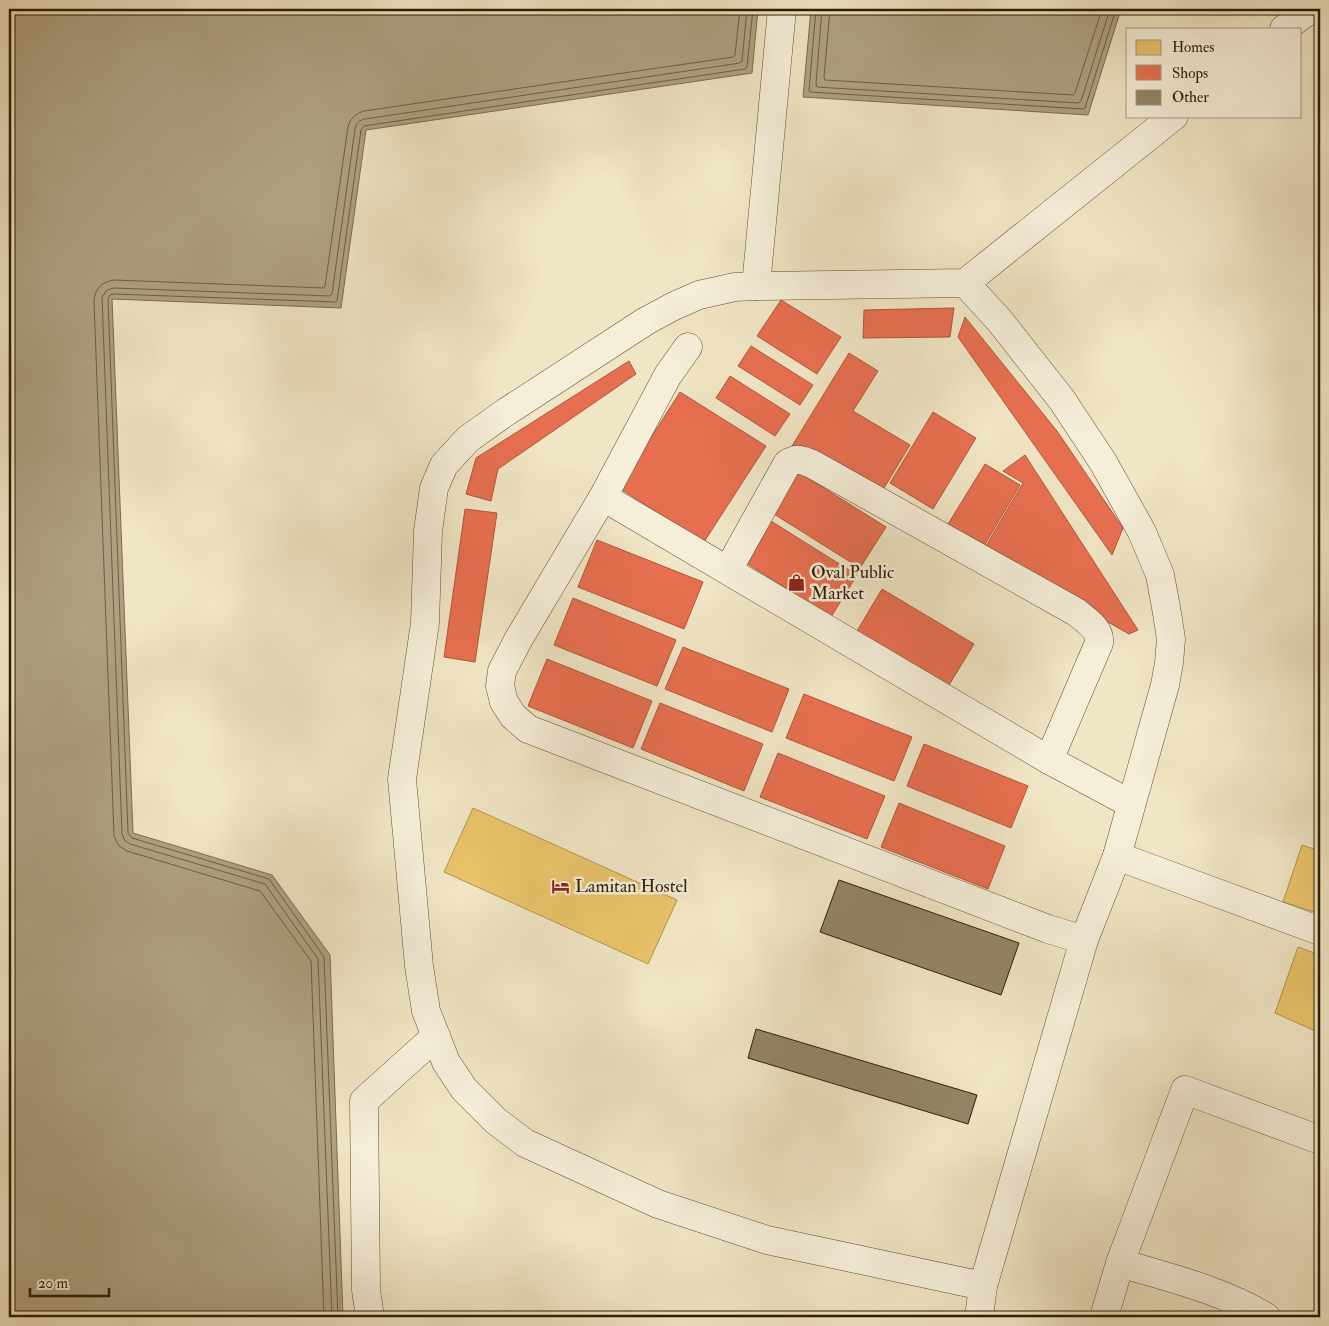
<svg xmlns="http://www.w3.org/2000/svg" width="1329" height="1326" viewBox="0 0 1329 1326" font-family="'IM FELL Double Pica',serif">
  <rect width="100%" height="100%" fill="#f0e5c4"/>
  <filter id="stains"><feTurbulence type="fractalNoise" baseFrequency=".004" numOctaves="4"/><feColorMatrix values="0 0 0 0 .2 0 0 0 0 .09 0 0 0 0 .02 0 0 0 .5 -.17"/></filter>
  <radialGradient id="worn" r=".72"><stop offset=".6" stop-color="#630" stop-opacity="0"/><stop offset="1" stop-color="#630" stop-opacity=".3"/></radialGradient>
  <g fill="#aea182" stroke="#7a6c4f">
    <polygon points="9,9 758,9 752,73 366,130 341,308 112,299 133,833 272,875 330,955 343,1317 9,1317"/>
    <polygon points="811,9 1121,9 1088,115 803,97"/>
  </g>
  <g fill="#e9c46a" stroke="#b1924b">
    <polygon points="473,808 677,900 648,964 444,872"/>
    <polygon points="1302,845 1320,851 1320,914 1283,902"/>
    <polygon points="1298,947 1320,955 1320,1033 1275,1013"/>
  </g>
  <g fill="#e76f51" stroke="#af563a">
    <polygon points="781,300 841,337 817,374 757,336"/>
    <polygon points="954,308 950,337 863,338 864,310"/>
    <polygon points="965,317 1057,431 1123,528 1112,555 958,337"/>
    <polygon points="751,346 813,385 800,405 738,366"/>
    <polygon points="849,353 878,371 853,411 910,445 878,498 792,446"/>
    <polygon points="629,361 636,374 498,469 491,501 466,494 476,458"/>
    <polygon points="730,376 790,414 775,436 716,398"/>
    <polygon points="680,392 766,446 704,542 619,488"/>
    <polygon points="933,412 976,438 933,509 890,483"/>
    <polygon points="1025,455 1138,630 1129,634 983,551 1023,483 1003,471"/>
    <polygon points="985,464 1020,485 981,551 945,529"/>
    <polygon points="792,468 886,527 860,568 766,509"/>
    <polygon points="465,509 497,513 475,662 444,657"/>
    <polygon points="763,516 857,575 831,617 737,557"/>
    <polygon points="597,540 703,582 684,629 578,587"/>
    <polygon points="882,589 974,644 949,685 857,631"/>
    <polygon points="573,598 676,640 657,686 554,645"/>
    <polygon points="683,647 789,689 772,732 665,689"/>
    <polygon points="547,659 652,701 633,748 528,706"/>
    <polygon points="804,694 912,737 894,781 786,738"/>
    <polygon points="660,703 763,744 744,791 641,749"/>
    <polygon points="924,744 1028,786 1011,828 907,786"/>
    <polygon points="778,753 885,796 867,839 760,797"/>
    <polygon points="899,803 1005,846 988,889 881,847"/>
  </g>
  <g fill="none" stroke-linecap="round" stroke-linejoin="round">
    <g stroke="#6e5e42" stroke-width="1">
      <polyline points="816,9 809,90 810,92 1083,109 1085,108 1116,9"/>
      <polyline points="822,9 816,84 817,87 1078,103 1081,101 1110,9"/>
      <polyline points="830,9 824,77 825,80 1073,95 1075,93 1102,9"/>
      <path d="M324,1317l-13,-356 -51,-70 -133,-40 -8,-5 -5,-10 -20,-535c1,-12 7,-19 20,-21l210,8 1,-2 23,-159c2,-8 7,-13 16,-16l369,-54 2,-2 5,-46"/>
      <path d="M332,1317l-14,-358 -53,-75 -135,-40 -5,-3 -3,-7 -20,-537 5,-7 7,-2 216,8 2,-2 23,-165c1,-6 5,-9 10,-10l375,-56 2,-2 5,-52"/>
      <polyline points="338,1317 324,957 269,879 132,838 128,833 108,299 110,295 114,294 336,302 337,301 361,130 364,126 745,69 747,67 753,9"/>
    </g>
  </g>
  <g fill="#928567" stroke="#2d1c03">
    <polygon points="839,880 1019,943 1001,995 820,932"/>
    <polygon points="756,1029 977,1095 968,1124 748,1058"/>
  </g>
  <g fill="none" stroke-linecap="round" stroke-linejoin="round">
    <defs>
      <g id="minor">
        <polyline points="1284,29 1302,15 1313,9"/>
        <polyline points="965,283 999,320 1062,400 1103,462 1142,532 1160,575 1167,613 1171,639 1169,663 1165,685 1117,856 1084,940 983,1286 979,1317"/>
        <polyline points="756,286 782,9"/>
        <polyline points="688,347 668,375 603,497 518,640 502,671 500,686 504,702 513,716 528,729 1048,929 1084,940"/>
        <polyline points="603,497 1049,760 1131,804"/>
        <path d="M728,570l59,-106c10,-7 14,-4 25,0l264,148c10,8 25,17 23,31l-50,117"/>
        <polyline points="1117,856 1320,931"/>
        <path d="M1120,1263c50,15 102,27 146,54"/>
        <polyline points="983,1286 767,1240 658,1204 525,1143 496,1121 464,1089 446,1062 426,1011 419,966 402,779 425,623 428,531 434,488 444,465 468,439 506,412 646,321 674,306 699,295 735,287 756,286 965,283 1174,116"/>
        <polyline points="370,1317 366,1290 364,1101 436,1036"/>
        <polyline points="1104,1317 1120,1263 1185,1090 1320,1140"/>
      </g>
    </defs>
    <use href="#minor" stroke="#5e4e33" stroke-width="29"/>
    <use href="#minor" stroke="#f5eed9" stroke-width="28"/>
  </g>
  <defs>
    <symbol id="shop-bare" viewBox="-9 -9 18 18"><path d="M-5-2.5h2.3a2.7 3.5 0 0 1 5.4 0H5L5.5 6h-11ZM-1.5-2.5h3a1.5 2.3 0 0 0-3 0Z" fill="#8f2418" stroke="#f5eed9" stroke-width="2.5" paint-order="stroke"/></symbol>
    <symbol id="hotel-bare" viewBox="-9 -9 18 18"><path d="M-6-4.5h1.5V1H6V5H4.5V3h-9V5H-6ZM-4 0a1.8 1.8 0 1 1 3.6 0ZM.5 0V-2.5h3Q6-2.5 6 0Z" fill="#8f2418" stroke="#f5eed9" stroke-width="2.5" paint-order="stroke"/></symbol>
  </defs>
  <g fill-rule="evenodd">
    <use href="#shop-bare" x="784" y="570" width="25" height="25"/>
    <use href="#hotel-bare" x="548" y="874" width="25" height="25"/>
  </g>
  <g text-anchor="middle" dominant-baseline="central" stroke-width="5" stroke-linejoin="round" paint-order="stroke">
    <g font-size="18" fill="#2d1c03" stroke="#f5eed9" text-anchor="start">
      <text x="811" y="572">Oval Public<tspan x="811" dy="21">Market</tspan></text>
      <text x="575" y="886">Lamitan Hostel</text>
    </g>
  </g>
  <rect width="1329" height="1326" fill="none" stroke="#f0e5c4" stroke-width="30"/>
  <rect x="10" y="10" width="1309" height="1306" fill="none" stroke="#2d1c03" stroke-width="2.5"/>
  <rect x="15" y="15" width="1299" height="1296" fill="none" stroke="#2d1c03"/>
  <rect x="1126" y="28" width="175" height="90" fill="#f5eed9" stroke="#a59a83"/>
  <rect x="1136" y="40" width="25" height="15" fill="#e9c46a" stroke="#a59a83"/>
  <text x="1172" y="52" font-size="15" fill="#2d1c03">Homes</text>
  <rect x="1136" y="65" width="25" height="15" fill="#e76f51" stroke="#a59a83"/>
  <text x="1172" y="78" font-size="15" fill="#2d1c03">Shops</text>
  <rect x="1136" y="90" width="25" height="15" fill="#928567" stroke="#a59a83"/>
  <text x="1172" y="102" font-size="15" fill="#2d1c03">Other</text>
  <path d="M30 1288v8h79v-8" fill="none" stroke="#2d1c03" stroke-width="2.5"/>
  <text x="38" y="1288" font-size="15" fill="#2d1c03" stroke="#f5eed9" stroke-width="4" paint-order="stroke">20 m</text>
  <rect width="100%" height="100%" filter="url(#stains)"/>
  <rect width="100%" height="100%" fill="url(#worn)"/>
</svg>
